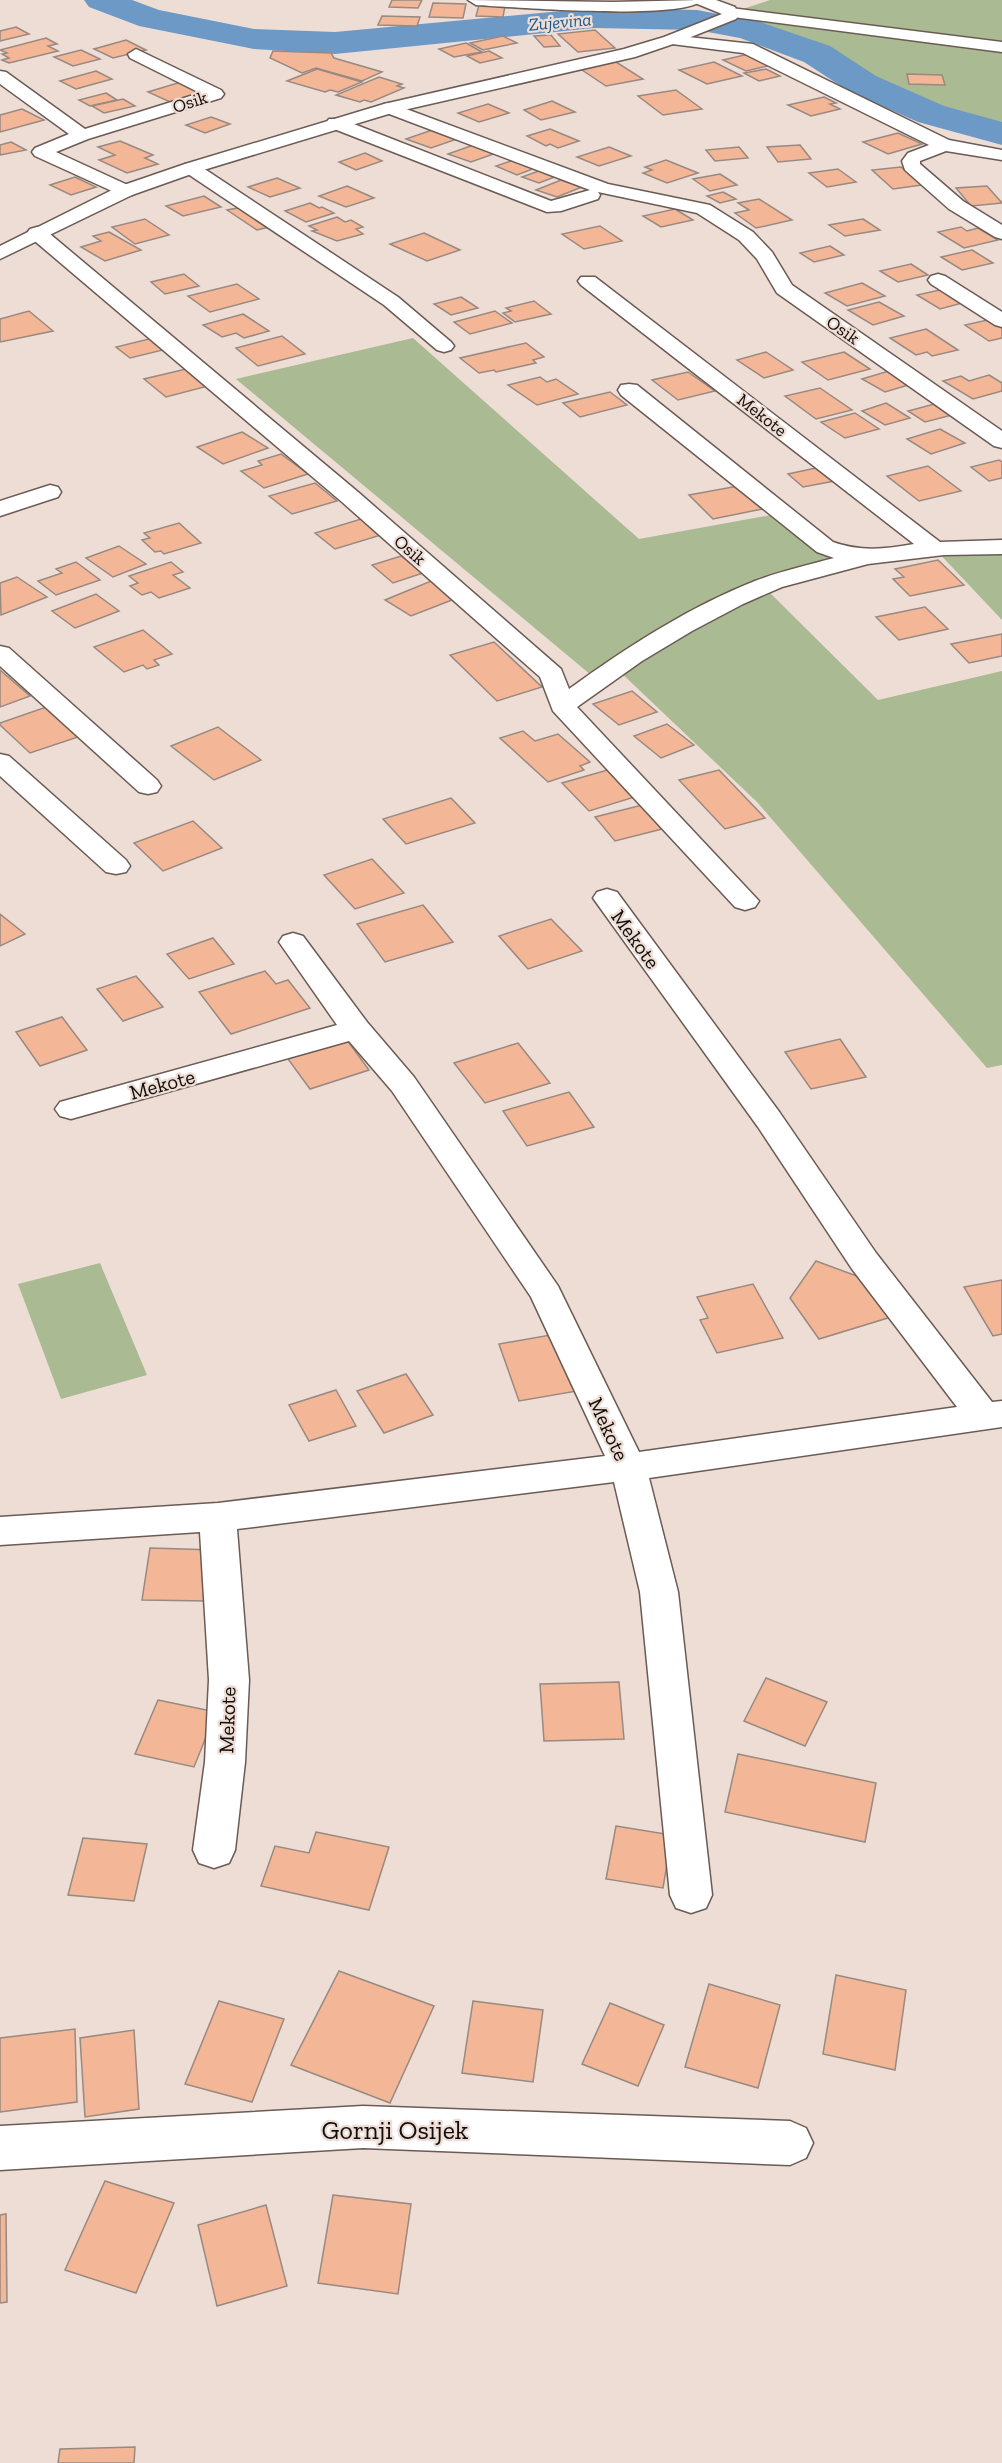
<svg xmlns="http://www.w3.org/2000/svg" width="1002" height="2463" viewBox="0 0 1002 2463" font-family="'Zilla Slab',serif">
  <rect width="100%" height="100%" fill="#eeddd5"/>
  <g fill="#aaba92">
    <polygon points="770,0 1002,0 1002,138 914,114 862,90 801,53 768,39 709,25 731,13"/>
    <polygon points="413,338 639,539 782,513 863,558 763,586 878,700 1002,671 1002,1065 987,1068 757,802 616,668 597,680 236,379"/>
    <polygon points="1002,547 1002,620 935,549"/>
    <polygon points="100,1263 147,1375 61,1399 18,1284"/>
  </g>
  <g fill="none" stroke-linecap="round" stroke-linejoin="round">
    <polygon fill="#6c99c5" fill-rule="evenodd" points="84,0 132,0 159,10 254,29 335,32 594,8 697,10 760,22 830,46 876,76 944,106 1002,122 1002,145 918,122 850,92 804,62 740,38 697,30 594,28 335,54 254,49 139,26 89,7"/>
  </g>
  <g fill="#f3b797" stroke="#988981" stroke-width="1.5">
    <polygon points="392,0 422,0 418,8 389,7"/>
    <polygon points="433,3 466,4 463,18 429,17"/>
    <polygon points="479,5 505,6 503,17 476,16"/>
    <polygon points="382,16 420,17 417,26 378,25"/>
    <polygon points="16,27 29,34 0,41 0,31"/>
    <polygon points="595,30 615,48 578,52 558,34"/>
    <polygon points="551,35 560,46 544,47 534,36"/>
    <polygon points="503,36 517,43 483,50 470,43"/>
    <polygon points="46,38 57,44 48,46 58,51 9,63 2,60 9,58 2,54 7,53 0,50"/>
    <polygon points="126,40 146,50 113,58 94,49"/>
    <polygon points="466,43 482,52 454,57 439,49"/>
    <polygon points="81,50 100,59 73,66 54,57"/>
    <polygon points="273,51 331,53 334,58 382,72 362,81 316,68 302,73 270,58"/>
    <polygon points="489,51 502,58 480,63 467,56"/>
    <polygon points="753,53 776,64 746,71 723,60"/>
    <polygon points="616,62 643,79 606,86 579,68"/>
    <polygon points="714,62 742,76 707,84 679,70"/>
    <polygon points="317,69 362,82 338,92 330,90 325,92 287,81"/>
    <polygon points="766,69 780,76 759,81 744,73"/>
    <polygon points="96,71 112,79 76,89 60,81"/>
    <polygon points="907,74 942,75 945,85 909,84"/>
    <polygon points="379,77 402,84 397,86 404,88 371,102 364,100 360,102 336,95"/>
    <polygon points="181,82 204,92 170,102 148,92"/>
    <polygon points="676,90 702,109 663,115 638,96"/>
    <polygon points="106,93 117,100 90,106 79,100"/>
    <polygon points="824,97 836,103 830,104 840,109 811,116 788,105"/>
    <polygon points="123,99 135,106 104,113 92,106"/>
    <polygon points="552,101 575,112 541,120 524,110"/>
    <polygon points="488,104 509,113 479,122 458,113"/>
    <polygon points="22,109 44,120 0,132 0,115"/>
    <polygon points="211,117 230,124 205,133 186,125"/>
    <polygon points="550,129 579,141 558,148 550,144 546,146 527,136"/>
    <polygon points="432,130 457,139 431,148 406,139"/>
    <polygon points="898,133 922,144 888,154 863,142"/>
    <polygon points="120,141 153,155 145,158 158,164 127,173 99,160 115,155 98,147"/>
    <polygon points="11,142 26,150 0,155 0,145"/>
    <polygon points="476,144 499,152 471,162 448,154"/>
    <polygon points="800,145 811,159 778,162 767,147"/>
    <polygon points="609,147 631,156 599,166 577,157"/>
    <polygon points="739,147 748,158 715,161 706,150"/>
    <polygon points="365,153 382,161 356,170 339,162"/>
    <polygon points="517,159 538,167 517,175 496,166"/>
    <polygon points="666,160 698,173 667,183 643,173 652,170 645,167"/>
    <polygon points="901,167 922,185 893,189 872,170"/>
    <polygon points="544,169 560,175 539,183 522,177"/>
    <polygon points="838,169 856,182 827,187 809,173"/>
    <polygon points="720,174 737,185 710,191 693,179"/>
    <polygon points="75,177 96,187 71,195 50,185"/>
    <polygon points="277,178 300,188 270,197 248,187"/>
    <polygon points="561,180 582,187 557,197 536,190"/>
    <polygon points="347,186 374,198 346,207 319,196"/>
    <polygon points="987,186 1002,203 971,206 956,188"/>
    <polygon points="723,192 736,199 720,203 707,196"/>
    <polygon points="204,196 221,207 183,216 166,206"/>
    <polygon points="759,199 792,220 756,228 735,213 749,210 738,203"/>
    <polygon points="310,203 319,208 322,207 334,213 306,222 285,211"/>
    <polygon points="243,207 274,226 257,230 227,210"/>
    <polygon points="675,209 693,220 661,227 643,216"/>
    <polygon points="337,217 345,222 351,220 363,227 356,229 363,234 337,241 312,231 317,230 309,226"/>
    <polygon points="145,219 169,235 135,244 112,227"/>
    <polygon points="863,219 880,230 845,236 829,225"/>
    <polygon points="600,226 622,241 584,249 562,234"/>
    <polygon points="961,227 967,231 978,228 998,240 964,248 938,232"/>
    <polygon points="109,232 141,250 105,261 81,247 101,241 93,236"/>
    <polygon points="424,233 460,250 427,261 390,244"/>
    <polygon points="830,246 844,255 814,262 800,253"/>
    <polygon points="972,250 993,263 962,270 941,257"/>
    <polygon points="911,264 928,275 898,282 880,271"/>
    <polygon points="184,274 199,286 165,294 151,282"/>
    <polygon points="862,283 885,296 847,306 825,293"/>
    <polygon points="237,284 259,299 210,312 188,296"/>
    <polygon points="944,289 966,302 940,309 917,295"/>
    <polygon points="461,297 478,308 451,315 434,304"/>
    <polygon points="534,301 551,314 515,322 503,313 511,311 506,308"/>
    <polygon points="879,302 904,316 873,325 848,310"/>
    <polygon points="29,311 53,331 0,342 0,319"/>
    <polygon points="495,311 512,323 470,334 454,322"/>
    <polygon points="243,314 269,331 244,338 236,333 222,337 203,325"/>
    <polygon points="992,319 1002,325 1002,338 989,341 965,325"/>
    <polygon points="926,329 958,350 932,356 927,352 916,355 890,338"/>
    <polygon points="282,336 305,354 258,366 236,348"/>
    <polygon points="153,338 167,349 130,358 116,347"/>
    <polygon points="526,343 544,357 533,360 536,363 496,372 494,370 479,373 460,358"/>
    <polygon points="766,352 793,370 764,378 737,360"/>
    <polygon points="844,352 870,369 828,380 802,362"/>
    <polygon points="186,369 208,386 166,397 144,379"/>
    <polygon points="892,370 915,383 885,392 862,379"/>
    <polygon points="688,372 715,391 678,400 652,380"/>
    <polygon points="989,375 1002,383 1002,391 973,399 943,381 961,376 969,381"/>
    <polygon points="540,377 547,382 556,379 578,394 537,405 508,385"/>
    <polygon points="820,388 852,410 816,419 785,396"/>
    <polygon points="610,392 627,405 580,417 563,403"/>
    <polygon points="886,403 910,418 885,425 862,411"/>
    <polygon points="938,403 956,414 925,422 908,411"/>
    <polygon points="855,413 879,429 845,438 821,422"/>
    <polygon points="940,429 965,443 931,454 907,439"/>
    <polygon points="242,432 268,448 223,464 197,447"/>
    <polygon points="281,454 308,474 264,488 241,471 262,465 258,461"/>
    <polygon points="999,460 1002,462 1002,478 989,481 971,467"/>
    <polygon points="825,466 840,480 803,487 788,474"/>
    <polygon points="928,466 961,491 919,501 887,476"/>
    <polygon points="315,483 337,501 292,514 269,496"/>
    <polygon points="738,486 762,509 713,519 689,495"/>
    <polygon points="361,519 381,535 335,549 315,533"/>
    <polygon points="179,523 201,543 164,554 161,551 155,552 142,540 150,538 144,533"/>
    <polygon points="119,546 146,564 113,577 86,558"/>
    <polygon points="401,556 423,573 393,583 372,565"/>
    <polygon points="938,560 964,585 910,596 893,579 904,577 895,569"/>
    <polygon points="76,562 100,580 56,595 38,581 62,573 56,569"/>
    <polygon points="171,562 183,572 173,575 190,588 159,598 151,592 142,595 130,586 138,583 129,576"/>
    <polygon points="17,577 47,597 1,615 0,583"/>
    <polygon points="431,581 457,598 411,616 385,600"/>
    <polygon points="96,594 119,611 75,628 52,611"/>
    <polygon points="925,607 948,629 899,640 876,617"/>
    <polygon points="143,630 172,654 154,660 159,665 147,669 143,665 124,672 94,647"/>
    <polygon points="1002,634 1002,656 969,663 951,644"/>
    <polygon points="494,642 542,687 497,701 450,655"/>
    <polygon points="0,670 30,696 0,707"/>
    <polygon points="632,691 657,712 619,725 593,704"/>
    <polygon points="49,706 81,736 30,753 0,725 0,723"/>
    <polygon points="667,724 694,745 661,758 634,736"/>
    <polygon points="218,727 261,760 214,780 171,746"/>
    <polygon points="523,731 535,741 558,734 590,762 580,766 584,770 548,782 500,738"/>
    <polygon points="611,769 638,796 589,811 562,783"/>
    <polygon points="719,770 765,818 725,829 679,780"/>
    <polygon points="451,798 475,823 406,844 383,819"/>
    <polygon points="642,805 662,829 615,841 595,817"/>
    <polygon points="193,821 222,848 163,871 134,843"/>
    <polygon points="372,859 404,893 355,909 324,875"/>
    <polygon points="423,905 453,942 385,962 357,924"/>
    <polygon points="0,914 25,934 0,946"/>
    <polygon points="551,919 582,951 528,969 499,936"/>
    <polygon points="213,938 234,964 189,979 167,954"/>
    <polygon points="265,971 276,984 288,980 310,1008 231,1034 199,992"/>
    <polygon points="136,976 163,1007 123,1021 97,989"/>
    <polygon points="62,1017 87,1050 40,1066 16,1032"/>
    <polygon points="840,1039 866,1077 811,1089 785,1052"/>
    <polygon points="347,1040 369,1070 310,1089 288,1059"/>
    <polygon points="518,1043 550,1083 485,1103 454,1063"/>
    <polygon points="569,1092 594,1127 527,1146 503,1111"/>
    <polygon points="816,1261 862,1278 891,1317 819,1339 790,1298"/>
    <polygon points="1002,1280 1002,1334 993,1336 964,1287"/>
    <polygon points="753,1284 783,1338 717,1353 700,1320 708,1318 697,1297"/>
    <polygon points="556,1334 577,1391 519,1401 499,1344"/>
    <polygon points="406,1374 433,1415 384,1433 357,1391"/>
    <polygon points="336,1390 356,1426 309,1441 289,1405"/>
    <polygon points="150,1548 215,1550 208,1601 142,1600"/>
    <polygon points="766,1678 827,1702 805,1746 744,1721"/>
    <polygon points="619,1682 624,1739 544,1741 540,1684"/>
    <polygon points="158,1700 216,1712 194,1767 135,1754"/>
    <polygon points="738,1754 876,1783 865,1842 725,1812"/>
    <polygon points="616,1826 672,1835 663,1888 606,1879"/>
    <polygon points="316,1832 389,1847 369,1910 261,1886 275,1846 309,1853"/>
    <polygon points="83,1838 147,1844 134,1901 68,1895"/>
    <polygon points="339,1971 434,2006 390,2103 291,2065"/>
    <polygon points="836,1975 906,1990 895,2070 823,2054"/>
    <polygon points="709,1984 780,2005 758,2088 685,2067"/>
    <polygon points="219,2001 284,2019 252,2102 185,2084"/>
    <polygon points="473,2001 543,2010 533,2082 462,2073"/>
    <polygon points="610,2003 664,2025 638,2086 582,2064"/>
    <polygon points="75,2029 77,2102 0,2112 0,2038"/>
    <polygon points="134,2030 139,2109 85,2117 80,2038"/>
    <polygon points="105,2181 174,2203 136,2293 65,2270"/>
    <polygon points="333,2195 411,2204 398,2294 318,2283"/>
    <polygon points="266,2205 287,2286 217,2306 198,2225"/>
    <polygon points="6,2214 7,2302 0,2303 0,2215"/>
    <polygon points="135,2447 134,2463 58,2463 60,2449"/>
  </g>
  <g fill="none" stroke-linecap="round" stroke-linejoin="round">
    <defs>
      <g id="minor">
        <path d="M468,0l145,2 89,-2c-17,21 -193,7 -226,5z"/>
        <polygon points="731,8 1002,42 1002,52 725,16 723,13 725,10"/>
        <polygon points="670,35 753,44 949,140 1002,150 1002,160 946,151 920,161 920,164 963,201 1002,225 1002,239 995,237 949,209 905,170 902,161 908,153 929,145 743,53 664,43 662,40"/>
        <polygon points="136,49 221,90 224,94 221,98 88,139 56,152 132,187 134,191 132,195 125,197 35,156 32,152 35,148 69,134 0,84 0,71 6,72 85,129 200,93 130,58 128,54"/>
        <polygon points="390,103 608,184 710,205 753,232 772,252 792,285 1002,431 1002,448 994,446 777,293 757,259 739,240 697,213 598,192 600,195 598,199 561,211 547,212 329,127 326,123 329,119 341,119 551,201 590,190 384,112 381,108 384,104"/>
        <polygon points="191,163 197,164 398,297 451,342 454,346 451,350 444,352 437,350 384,305 185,172 182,168 185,164"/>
        <path d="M37,227l7,2 314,263 203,177 8,20c58,-42 120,-82 186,-108 26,-10 53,-16 79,-23l-17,-6 -196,-157 -3,-5 3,-5 8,-1 8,1 196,157c28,10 53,7 81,2l-333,-259 -3,-4 3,-4h14l345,265 62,-2v14l-58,1 -76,9 -86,23 -39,17 -51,27 -50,30 -65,46 182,194 -4,6 -10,3 -10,-3 -182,-196 -13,-34 -198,-175 -312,-265 -3,-4 3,-4z"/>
        <polygon points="938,274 945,276 1002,312 1002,327 995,325 931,284 928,280 931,276"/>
        <polygon points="50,485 58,487 61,492 58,497 0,516 0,501"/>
        <polygon points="0,646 9,648 157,780 161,786 157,792 148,794 139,792 0,666"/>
        <polygon points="0,754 9,756 126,860 130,866 126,872 116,874 106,872 0,776"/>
        <polygon points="607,889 617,892 780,1113 876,1253 992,1402 1002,1401 1002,1427 649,1478 678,1592 712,1895 706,1908 691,1913 676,1908 670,1895 640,1592 614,1482 237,1529 249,1680 245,1762 235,1850 229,1863 214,1868 199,1863 193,1850 205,1762 209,1680 200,1532 0,1545 0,1517 218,1503 605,1456 531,1297 392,1091 349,1041 71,1119 60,1116 55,1109 60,1102 337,1025 279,942 283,936 293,933 303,936 367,1022 414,1077 558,1286 639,1452 957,1407 852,1269 758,1127 593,898 597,892"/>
        <polygon points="363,2106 790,2121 806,2128 813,2143 806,2158 790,2165 363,2148 0,2170 0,2126"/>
      </g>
      <polygon id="major" points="693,0 716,0 735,7 738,16 736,19 676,43 635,57 395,112 197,172 132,195 0,259 0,246 118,187 185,164 384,104 624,49 664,37 722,14 695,3"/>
    </defs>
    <use href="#minor" stroke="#6a5b54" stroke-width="3"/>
    <use href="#major" stroke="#6a5b54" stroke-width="3"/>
    <use href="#minor" fill="#fff" fill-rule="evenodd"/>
    <use href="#major" fill="#fff" fill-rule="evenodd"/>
  </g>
  <g text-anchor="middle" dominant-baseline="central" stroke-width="4.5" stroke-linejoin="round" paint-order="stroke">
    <g font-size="18" font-style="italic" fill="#165a92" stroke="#eeddd5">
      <text transform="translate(560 22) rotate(-5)">Zujevina</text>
    </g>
    <g font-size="18" fill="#120c0a" stroke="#eeddd5">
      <text transform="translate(190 102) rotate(-18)">Osik</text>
      <text transform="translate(843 330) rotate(35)">Osik</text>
      <text transform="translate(762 415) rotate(38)">Mekote</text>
      <text transform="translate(410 550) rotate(41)">Osik</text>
    </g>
    <g font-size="21" fill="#120c0a" stroke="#eeddd5">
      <text transform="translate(636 939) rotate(54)">Mekote</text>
      <text transform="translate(162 1084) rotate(-15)">Mekote</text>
      <text transform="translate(609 1429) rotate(65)">Mekote</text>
      <text transform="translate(227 1720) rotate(-88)">Mekote</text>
    </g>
    <g font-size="26" fill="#120c0a" stroke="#eeddd5">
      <text x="395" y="2130">Gornji Osijek</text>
    </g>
  </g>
</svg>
